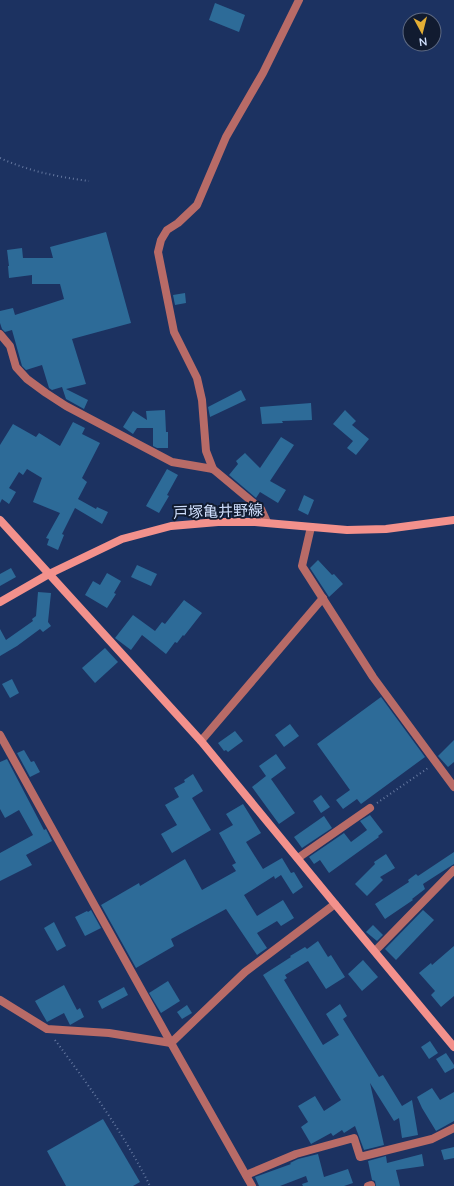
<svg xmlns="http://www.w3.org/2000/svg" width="454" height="1186" viewBox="0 0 454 1186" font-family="Mulish,'Noto Sans JP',sans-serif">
  <rect width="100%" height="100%" fill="#1c3261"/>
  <g fill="#2d6b98">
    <polygon points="215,3 245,15 239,32 209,20"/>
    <polygon points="106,232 131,323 72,339 86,384 66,389 88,400 84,409 66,399 62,387 52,390 49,388 42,365 26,370 22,366 12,330 5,332 2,329 0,323 0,311 13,308 15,315 64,299 60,284 32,284 32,275 9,278 8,266 9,266 7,250 22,248 23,258 53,258 50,247"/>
    <polygon points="185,293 186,303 175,305 173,295"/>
    <polygon points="241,390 246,400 210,417 208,407"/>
    <polygon points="311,403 312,420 282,421 283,423 262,424 260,407"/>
    <polygon points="165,410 166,432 168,432 168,448 157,448 153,446 153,428 137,428 133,434 123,427 133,411 147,420 146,411"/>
    <polygon points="345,410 356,421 352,425 369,439 356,455 347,448 353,441 333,424"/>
    <polygon points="73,422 85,428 82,434 100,443 82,478 87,482 78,499 96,509 97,507 108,512 102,524 75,508 62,534 64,535 58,550 47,545 49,539 46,538 60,513 33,502 42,478 27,469 23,475 19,472 9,488 16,492 9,504 2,499 0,503 0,445 13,424 36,437 39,433 60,446"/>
    <polygon points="281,437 294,445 270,481 286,490 278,503 260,492 256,498 229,475 238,464 236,461 245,453 260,468"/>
    <polygon points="167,469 178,475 167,495 169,496 159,513 146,506"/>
    <polygon points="304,495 314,500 308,515 298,510"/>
    <polygon points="318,560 332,575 334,574 343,584 329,597 310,568"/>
    <polygon points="137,565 157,574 151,586 131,577"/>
    <polygon points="11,568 16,577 0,586 0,574"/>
    <polygon points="107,573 121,581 114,593 116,594 107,608 85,595 93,581 100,585"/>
    <polygon points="38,592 51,593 48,622 51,626 43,632 40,629 17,646 0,656 0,629 6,640 33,621 32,619 36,616"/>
    <polygon points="184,600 202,613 184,636 183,635 177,643 175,642 166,654 142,635 131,650 115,638 133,615 155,631 162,622 165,624"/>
    <polygon points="105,648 118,662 95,683 82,668"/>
    <polygon points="12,679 19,693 10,698 2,684"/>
    <polygon points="381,697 425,757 361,804 357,799 343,809 336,800 350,790 317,744"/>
    <polygon points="290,724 299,736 284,747 275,735"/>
    <polygon points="235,731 243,741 228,752 226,750 224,751 218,743"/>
    <polygon points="454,740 454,762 448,767 438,756"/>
    <polygon points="24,750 31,762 34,761 40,772 30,777 17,753"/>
    <polygon points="276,754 286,768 271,779 295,813 279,824 252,787 266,776 259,766"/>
    <polygon points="7,759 44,830 46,829 52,841 26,855 32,865 0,881 0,853 33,835 19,810 5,818 0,809 0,762"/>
    <polygon points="193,774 203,791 192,798 211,830 172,853 161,834 177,825 165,805 179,797 174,788 185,782 184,780"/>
    <polygon points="321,795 330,807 321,813 313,801"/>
    <polygon points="243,804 261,833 246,842 263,869 282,858 291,873 294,872 303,887 293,894 281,875 275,879 274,876 244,895 257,916 283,900 294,918 281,926 277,921 257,933 267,948 257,955 226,909 171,939 174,946 136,968 101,905 139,883 140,886 185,859 202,890 236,871 232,865 236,863 219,833 233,825 226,814"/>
    <polygon points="370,815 383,832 378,836 379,837 329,873 320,860 314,864 309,857 344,833 351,842 367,830 360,821"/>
    <polygon points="324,816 332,828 302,848 294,837"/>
    <polygon points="454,852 454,864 423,884 425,889 412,899 413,900 385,919 375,904 409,882 408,880 416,874 418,876"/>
    <polygon points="386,854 395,868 380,877 383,880 367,896 355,884 375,864 374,862"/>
    <polygon points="91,910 101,928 85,936 75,917 87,911 88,912"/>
    <polygon points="423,910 434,920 396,960 385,949"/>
    <polygon points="54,922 66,946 57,951 44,928"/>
    <polygon points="373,925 383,935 377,941 366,932"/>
    <polygon points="318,941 328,957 331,955 345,977 326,989 308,961 285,975 287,978 284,980 323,1045 339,1035 326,1014 340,1004 347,1016 343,1019 379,1077 383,1075 402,1106 412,1100 418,1135 402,1138 399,1118 394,1121 370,1083 384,1145 364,1150 355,1126 344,1133 342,1130 333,1136 331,1133 311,1144 301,1127 308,1122 298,1106 315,1096 324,1111 341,1100 263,975 291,957 290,956 305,947 307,949"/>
    <polygon points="454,946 454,996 441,1007 431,995 435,991 419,973 431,963 432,965"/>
    <polygon points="363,960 378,977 362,991 348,974"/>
    <polygon points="168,981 180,1001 161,1013 149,993"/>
    <polygon points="64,985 77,1010 80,1008 84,1017 70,1025 64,1013 47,1022 35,1001"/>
    <polygon points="124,987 128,995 102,1009 98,1001"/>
    <polygon points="187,1005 192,1013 182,1019 177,1012"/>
    <polygon points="430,1041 438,1053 429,1059 421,1047"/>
    <polygon points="446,1053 454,1065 454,1068 445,1073 436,1059"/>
    <polygon points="432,1088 440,1100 454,1092 454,1121 436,1131 422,1108 417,1097"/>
    <polygon points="103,1119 140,1182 133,1186 66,1186 47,1151"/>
    <polygon points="454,1147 454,1158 444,1160 441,1150"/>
    <polygon points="318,1154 324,1177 348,1169 353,1183 344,1186 303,1186 302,1184 308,1182 306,1176 280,1186 259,1186 255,1177 291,1164 290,1163 298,1159"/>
    <polygon points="422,1154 424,1166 396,1170 400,1186 376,1186 375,1181 372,1180 368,1161 386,1156 387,1163"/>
  </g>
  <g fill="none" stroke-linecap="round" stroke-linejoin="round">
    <g stroke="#6578a0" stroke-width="2" stroke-dasharray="1 3" stroke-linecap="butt">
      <path d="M0,158c28,13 58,19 89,23"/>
      <polyline points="377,803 428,768"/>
      <path d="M55,1040c35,47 69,94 95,146"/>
    </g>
    <g stroke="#b86b67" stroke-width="8">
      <polyline points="0,334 10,346 16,367 27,379 46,393 66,406 172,462 213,469 261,509 267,522"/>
      <polyline points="213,469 206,451 202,400 197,378 174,332 158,252 161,240 167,230 178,223 197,205 226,137 263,73 299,0"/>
      <polyline points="311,527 302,566 373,677 454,787"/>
      <polyline points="0,735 171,1043 252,1186"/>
      <polyline points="201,741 323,598"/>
      <polyline points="298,858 370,808"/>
      <polyline points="375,951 454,870"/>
      <polyline points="0,1000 47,1029 109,1033 171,1043 245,972 335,904"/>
      <polyline points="246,1175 296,1154 354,1138 360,1157 432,1139 454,1128"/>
      <polyline points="368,1186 371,1185"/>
    </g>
    <g stroke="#f3918c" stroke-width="8">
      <polyline points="0,520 201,741 335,904 454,1047"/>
      <polyline points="0,602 49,574 122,539 171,526 218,522 255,522 347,530 386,529 454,520"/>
    </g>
  </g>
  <g text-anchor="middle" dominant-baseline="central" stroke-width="4" stroke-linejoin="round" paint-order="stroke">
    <g font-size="15" fill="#d0dffd" stroke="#111b30">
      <text transform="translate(218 511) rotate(-2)">戸塚亀井野線</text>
    </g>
  </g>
  <g transform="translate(422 32) rotate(173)"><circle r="19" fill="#111b30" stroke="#5d6982"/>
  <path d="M0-3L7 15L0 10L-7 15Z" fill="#e3ae35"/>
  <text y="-6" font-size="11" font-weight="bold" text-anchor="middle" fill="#d0dffd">N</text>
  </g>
</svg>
